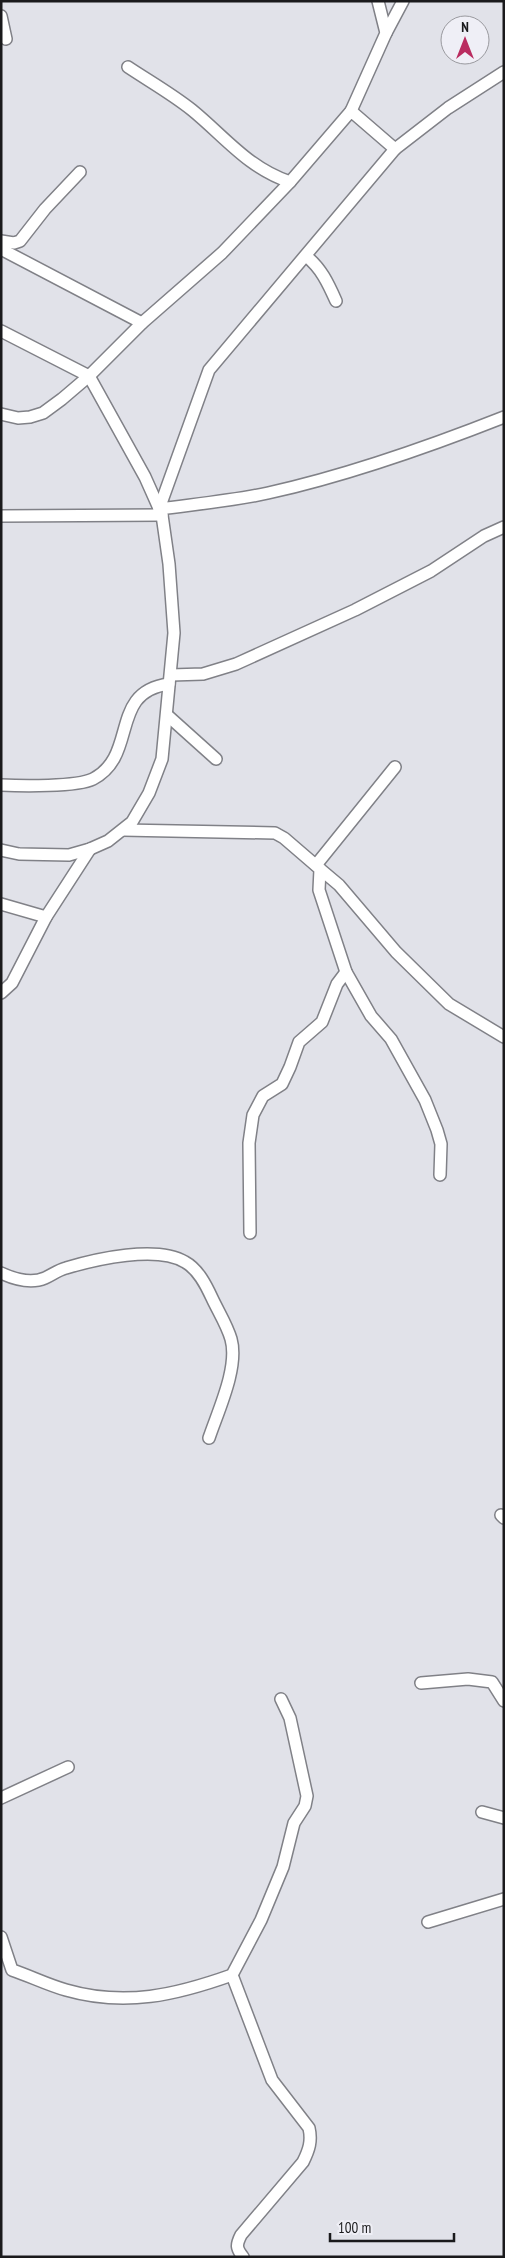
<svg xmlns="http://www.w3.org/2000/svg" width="505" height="2258" viewBox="0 0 505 2258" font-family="'PT Sans Narrow',sans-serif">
  <rect width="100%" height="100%" fill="#e1e2e9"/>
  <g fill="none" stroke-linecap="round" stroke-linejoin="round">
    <defs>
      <g id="minor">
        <polyline points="1,16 6,39"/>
        <polyline points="386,33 403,1"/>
        <path d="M128,67c21,14 44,27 64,43 33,27 56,58 98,72l61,-71 44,38 -186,221 -50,139c37,-5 73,-8 109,-16 81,-18 160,-46 236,-76"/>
        <polyline points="351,111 386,33 378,1"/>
        <polyline points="395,149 448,108 504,72"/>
        <polyline points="1,241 14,243 20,241 45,209 80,172"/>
        <polyline points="1,249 142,323"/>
        <path d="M306,256c15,12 22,27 30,45"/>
        <polyline points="1,331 89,376 145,477 162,515 169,564 174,633 162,759 149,793 132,822 108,841 90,849 69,855 19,854 1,850"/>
        <polyline points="1,414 18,418 30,417 43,413 62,399 89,376 142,323 222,253 290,182"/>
        <polyline points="1,516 162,515"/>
        <polyline points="171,675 203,674 236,664 355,610 431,571 484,536 504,527"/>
        <polyline points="167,715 216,759"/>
        <path d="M1,785c20,1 76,2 92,-6 46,-24 15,-87 76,-95"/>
        <polyline points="123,830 275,833 284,838 320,869 319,890 346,972 371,1016 391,1039 425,1100 437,1130 441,1144 440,1175"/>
        <polyline points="316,865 395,767"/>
        <polyline points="320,869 339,885 396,952 449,1004 504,1037"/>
        <polyline points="1,904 46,917"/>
        <polyline points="1,993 12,983 46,917 90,849"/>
        <polyline points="250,1233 249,1143 253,1115 263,1096 282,1084 290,1067 299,1042 322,1022 337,984 346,972"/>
        <path d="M1,1273c13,6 30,11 44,5 7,-3 13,-8 21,-10 30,-9 91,-23 119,-6 13,7 21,23 27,36 6,13 15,27 19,41 8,28 -13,72 -22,99"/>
        <polyline points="501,1515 504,1518"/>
        <polyline points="421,1683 468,1679 492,1682 504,1701"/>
        <polyline points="1,1798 68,1767"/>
        <polyline points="482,1812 504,1818"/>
        <polyline points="428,1922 504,1899"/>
        <path d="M1,1937l11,33c18,6 36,15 54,20 59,17 110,5 166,-15l29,-55 22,-53 11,-44 11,-17 2,-10 -17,-78 -9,-19"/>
        <path d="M232,1975l40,105 37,48c3,13 0,22 -6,34l-62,73c-5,10 -5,13 2,22"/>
      </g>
    </defs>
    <use href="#minor" stroke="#808187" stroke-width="14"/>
    <use href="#minor" stroke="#fff" stroke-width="11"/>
  </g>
  <rect width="505" height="2258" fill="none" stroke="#1a1a1c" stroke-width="5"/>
  <g transform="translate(465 40)"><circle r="24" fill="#efeff6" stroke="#9a9a9f"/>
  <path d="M0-4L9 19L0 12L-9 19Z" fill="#ba2c60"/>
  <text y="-8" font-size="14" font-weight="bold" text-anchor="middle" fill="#1a1a1c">N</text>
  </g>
  <path d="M330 2233v8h124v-8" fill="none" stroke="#1a1a1c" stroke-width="2.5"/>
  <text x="338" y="2233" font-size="15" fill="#1a1a1c" stroke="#efeff6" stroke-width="4" paint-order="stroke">100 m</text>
</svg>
